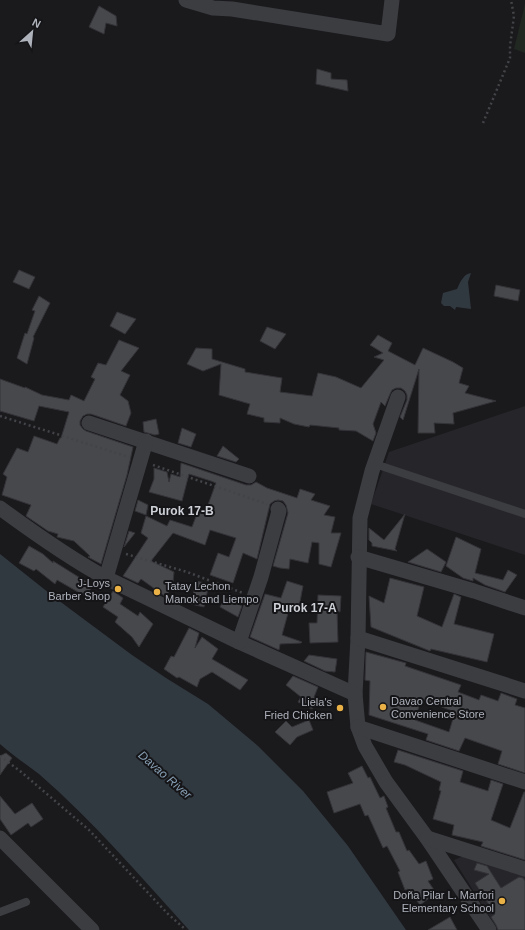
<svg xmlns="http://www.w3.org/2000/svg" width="525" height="930" viewBox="0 0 525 930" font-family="Helvetica,sans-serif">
  <rect width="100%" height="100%" fill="#1a1a1d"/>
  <g fill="#26262a">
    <polygon points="525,406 525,555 371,504 389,452"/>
    <polygon points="468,854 525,873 525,930 498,930 454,860"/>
  </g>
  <polygon fill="#202821" points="525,4 525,53 514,49"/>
  <g fill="#313940">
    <path d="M471,273l-3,9 3,27 -15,-2 -1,3 -5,-4h-6l-3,-3 2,-10 14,-4c3,-6 6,-15 14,-16z"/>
    <path d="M0,554l54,43 78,58 34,23 42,26 50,42 45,45 45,55 58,84h-217c-47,-52 -97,-110 -150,-156 -13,-10 -27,-19 -39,-30z"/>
  </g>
  <g fill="#47484c" stroke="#343438" fill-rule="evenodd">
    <polygon points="99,6 116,16 117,26 106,23 104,34 89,27"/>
    <polygon points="317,69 331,73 331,79 347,80 348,91 316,84"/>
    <polygon points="19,270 35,277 29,289 13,282"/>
    <polygon points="496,285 520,290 518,301 494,296"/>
    <polygon points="39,296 50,303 33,337 34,338 27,364 17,358 25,333 27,334 35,311 32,310"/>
    <polygon points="117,312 136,319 125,334 110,326"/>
    <polygon points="267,327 286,334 275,349 260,341"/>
    <polygon points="378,335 392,343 388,351 415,365 423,348 453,362 463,368 459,383 469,386 465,393 496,401 453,413 454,424 434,423 435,433 418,433 419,369 403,420 400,417 407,400 407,395 405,391 401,388 396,388 392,390 390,394 385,406 381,402 373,424 376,433 373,441 356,431 339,430 339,428 310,425 309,427 294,424 280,418 280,423 264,422 264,418 247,414 250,404 219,395 221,364 203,371 187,364 196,348 212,349 212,359 245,369 245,372 282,378 280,392 312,396 318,373 336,377 361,388 384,360 374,357 383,353 370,345"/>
    <polygon points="119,340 139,348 121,371 130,375 120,395 128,401 131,413 126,426 91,414 87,414 83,416 80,421 80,425 83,429 86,431 133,447 127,475 101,564 88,557 90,556 74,541 57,537 58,534 48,531 26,516 31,505 2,495 7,477 3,474 17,448 28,452 34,436 57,444 60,438 61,438 69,412 39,406 34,421 0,411 0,379 25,388 25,387 42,395 69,400 71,395 84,401 95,379 91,377 98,363 106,365"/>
    <polygon points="156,419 159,434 155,435 144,432 143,422"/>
    <polygon points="182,428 196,434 191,447 178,443"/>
    <polygon points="223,446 239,459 236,462 217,456"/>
    <polygon points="181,463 246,485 251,485 256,482 267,488 297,498 300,489 315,494 311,500 330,506 324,515 335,517 331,533 341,533 331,567 319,564 319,543 312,542 308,563 290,559 289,569 280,568 273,566 288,513 286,505 283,501 278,500 274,501 270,504 257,559 243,553 233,583 210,575 218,553 229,557 236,538 210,530 205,545 173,533 151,561 174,572 172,591 170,590 166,597 141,579 138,583 123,576 148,538 141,533 146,516 167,526 170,520 192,527 198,511 205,513 216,483 211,481 189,474 182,501 149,492 154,479 154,468 167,472 169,482 171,474 180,477"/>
    <polygon points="138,500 148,505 146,515 135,511"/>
    <polygon points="405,514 395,549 397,551 372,546 372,543 369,540 369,528 384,540"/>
    <polygon points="129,531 135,533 124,547"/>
    <polygon points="456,537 481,549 475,573 503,580 508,570 517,575 505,592 485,585 473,578 473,581 463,578 446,566"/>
    <polygon points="29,546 43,554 53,563 53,561 93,586 85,596 57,580 55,584 36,569 34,571 19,563"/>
    <polygon points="427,549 446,562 441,572 408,562"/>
    <polygon points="390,578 424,587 417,616 442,627 454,594 461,597 454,624 494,634 487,662 431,649 430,651 371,627 369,596 384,603"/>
    <polygon points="196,581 209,584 204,607 191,604"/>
    <polygon points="287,581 303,586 299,607 290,606 282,635 302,642 301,643 280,644 279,650 250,637 265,594 281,598"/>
    <polygon points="113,591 123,598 120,604 138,616 140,612 153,624 139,647 132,637 115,622 118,617 103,607"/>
    <polygon points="318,595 341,596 340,612 337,611 338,642 310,643 309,623 317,623"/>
    <polygon points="225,598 242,606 238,617 220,607"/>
    <polygon points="189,628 199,633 195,648 202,637 218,649 212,659 248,680 240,690 212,672 200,679 197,687 179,677 177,678 164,669 171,656 174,657"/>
    <path d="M366,652l40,11 -1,3 56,19 -3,7 21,8 2,-5 17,6 3,-8 16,6 -2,6 10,3v65l-27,-9 4,-13 -37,-13 -6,13 -33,-11 2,-6 -59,-19 1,-34 -5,-1zM421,699l34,13 -6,20 -34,-12z"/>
    <polygon points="309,655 337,659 335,672 325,671 304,661"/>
    <polygon points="293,676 318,687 314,697 317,699 312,709 298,702 301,697 286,685"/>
    <polygon points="309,720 313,730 297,737 290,745 275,732 286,721 292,727"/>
    <polygon points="398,750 463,771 460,782 488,791 491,780 503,784 491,820 510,828 524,792 525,792 525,860 481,846 483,842 452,835 454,825 433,819 441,791 439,790 441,782 405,765 394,762"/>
    <polygon points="6,753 12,758 0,775 0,756"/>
    <polygon points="362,766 368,778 370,777 380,798 384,796 388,807 386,808 396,832 399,832 407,851 409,850 419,864 426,861 433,879 428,881 436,893 420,905 408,889 405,890 398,872 400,871 387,846 383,848 368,815 365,816 360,804 334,813 327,792 353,783 348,773"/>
    <polygon points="0,796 15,814 32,803 43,819 31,827 28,823 11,835 0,819"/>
    <polygon points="477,863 487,866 501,888 519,877 523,878 525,881 525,930 498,930 496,925 491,917 495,914 475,883 489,874 474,870"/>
    <polygon points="450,917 457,930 428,930"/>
  </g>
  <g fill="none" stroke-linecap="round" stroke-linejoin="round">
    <g stroke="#424448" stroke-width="2.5" stroke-dasharray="2 3" stroke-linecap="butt">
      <polyline points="483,123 510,58 510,46 514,16 511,0"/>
      <polyline points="0,416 129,457"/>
      <polyline points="153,465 267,504"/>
      <polyline points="126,554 187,572 243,593"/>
      <polyline points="0,756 20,771 89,830 168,914 186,930"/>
    </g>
    <g stroke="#3c3d41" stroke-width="8">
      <polyline points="375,464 525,514"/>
      <polyline points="0,912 26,902"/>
    </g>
    <g stroke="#3c3d41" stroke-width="15">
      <polyline points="186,0 213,8 232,9 388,34 392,0"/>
      <polyline points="398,397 372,471 360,518 358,638 355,694 358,727 365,746 386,782 427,838 489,930"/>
      <polyline points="89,423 249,476"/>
      <path d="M0,508c34,25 69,50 106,70l133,64 116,52"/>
      <polyline points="358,557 474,591 525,608"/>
      <polyline points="106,578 146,441"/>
      <polyline points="358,638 525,691"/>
      <polyline points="239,642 261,577 279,511 278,509"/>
      <polyline points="358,727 525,782"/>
      <polyline points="0,838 92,930"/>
      <polyline points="427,838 525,869"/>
    </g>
  </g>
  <g fill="#e9b146" stroke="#151518" stroke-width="1.5">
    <circle cx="118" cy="589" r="4"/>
    <circle cx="157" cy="592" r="4"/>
    <circle cx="383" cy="707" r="4"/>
    <circle cx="340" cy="708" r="4"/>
    <circle cx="502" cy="901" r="4"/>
  </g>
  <g text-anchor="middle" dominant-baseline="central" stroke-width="4" stroke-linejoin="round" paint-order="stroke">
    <g font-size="11" fill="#aeb2bb" stroke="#151518" text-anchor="end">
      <text x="110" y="583">J-Loys<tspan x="110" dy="13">Barber Shop</tspan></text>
      <text x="165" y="586" text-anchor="start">Tatay Lechon<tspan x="165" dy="13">Manok and Liempo</tspan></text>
      <text x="391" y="701" text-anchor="start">Davao Central<tspan x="391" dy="13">Convenience Store</tspan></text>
      <text x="332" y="702">Liela's<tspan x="332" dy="13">Fried Chicken</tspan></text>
      <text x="494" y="895">Doña Pilar L. Marfori<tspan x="494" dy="13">Elementary School</tspan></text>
    </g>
    <g font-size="12" font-weight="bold" fill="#ced1d7" stroke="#151518">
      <text x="182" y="511">Purok 17-B</text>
      <text x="305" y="608">Purok 17-A</text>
    </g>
    <g font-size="12" font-style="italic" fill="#879fb4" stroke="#151518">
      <text transform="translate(165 775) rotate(41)">Davao River</text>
    </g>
  </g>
  <g transform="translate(32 32) rotate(27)" stroke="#151518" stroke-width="3" paint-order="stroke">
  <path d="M0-3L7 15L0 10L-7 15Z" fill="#aeb2bb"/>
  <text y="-6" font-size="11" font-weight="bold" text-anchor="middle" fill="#aeb2bb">N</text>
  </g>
</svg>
